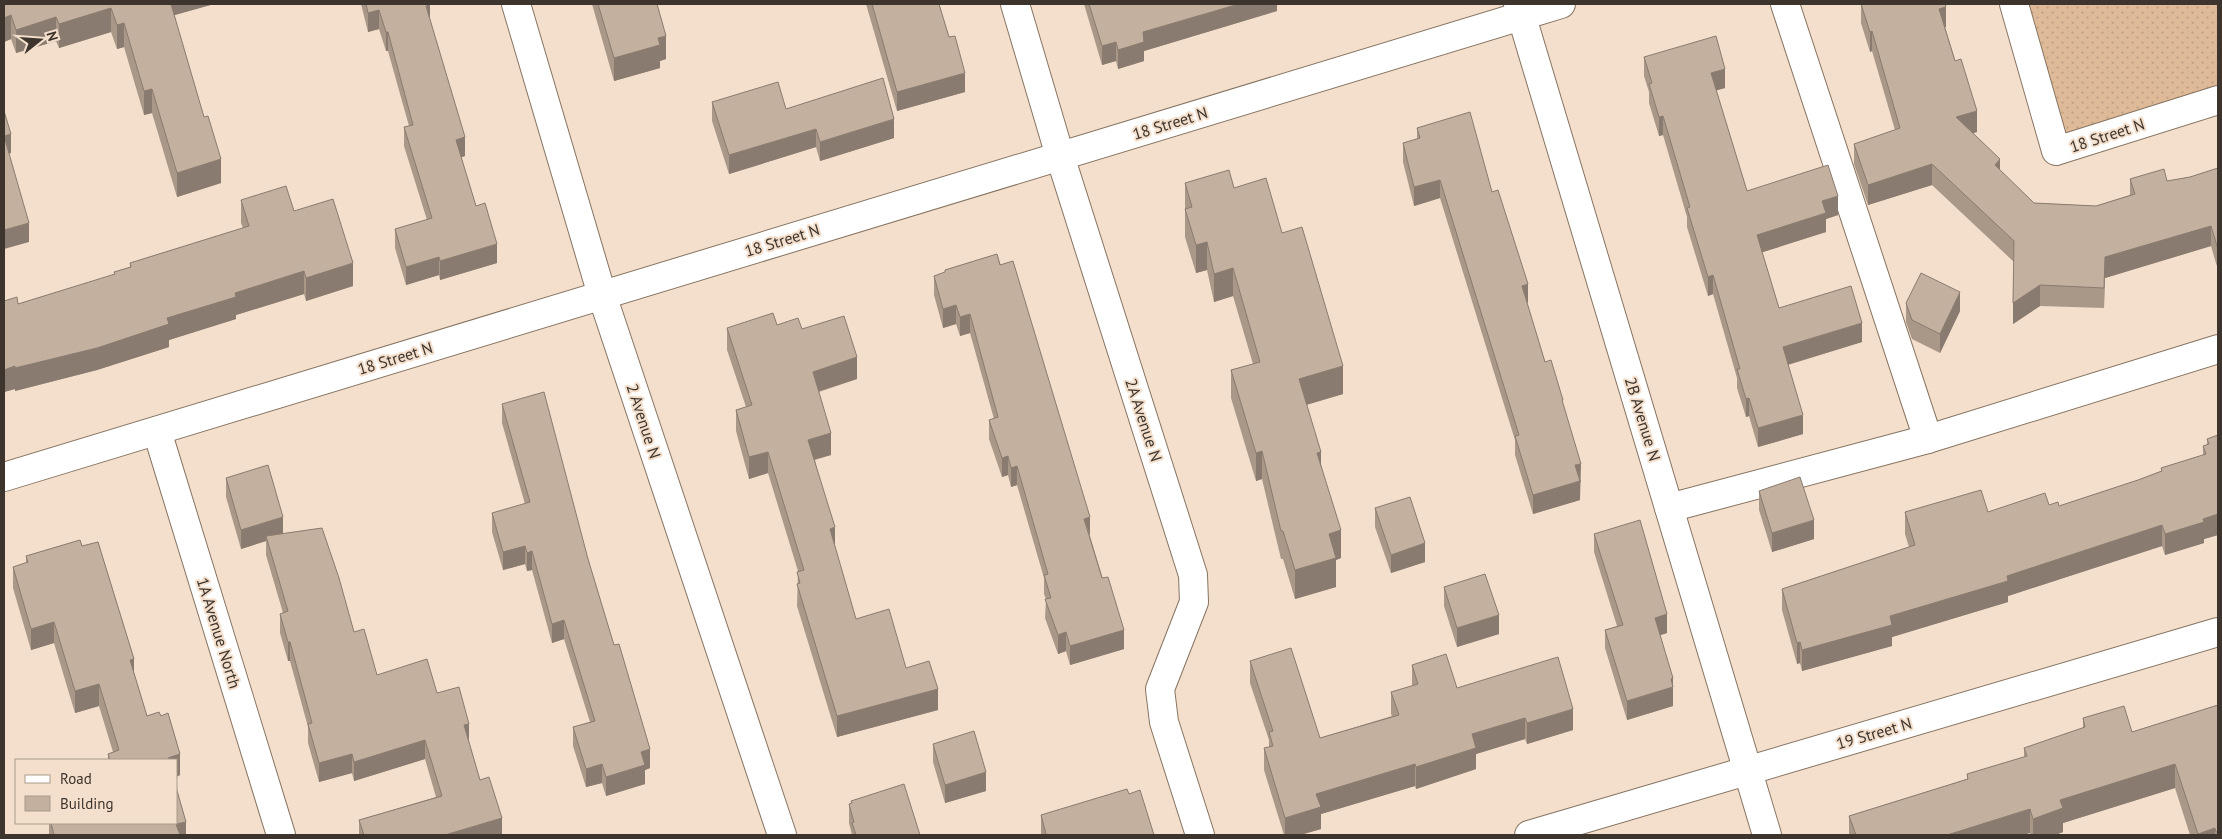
<svg xmlns="http://www.w3.org/2000/svg" width="2222" height="839" viewBox="0 0 2222 839" font-family="'PT Sans',sans-serif">
  <defs>
    <pattern id="grass-dots" width="8" height="8" patternUnits="userSpaceOnUse" patternTransform="scale(1.25)"><rect width="8" height="8" fill="#deba98"/><path d="M2 2h.1M6 6h.1" fill="none" stroke="#bfa083" stroke-width="1.8" stroke-linecap="round"/></pattern>
  </defs>
  <rect width="100%" height="100%" fill="#f4dfcc"/>
  <polygon fill="url(#grass-dots)" points="2014,4 2218,4 2218,100 2056,151"/>
  <g fill="none" stroke-linecap="round" stroke-linejoin="round">
    <defs>
      <g id="minor">
        <polyline points="516,4 602,295 782,835"/>
        <polyline points="1015,4 1060,156 1193,575 1194,602 1160,689 1164,722 1200,835"/>
        <polyline points="1518,4 1767,835"/>
        <polyline points="1785,4 1928,439"/>
        <polyline points="2014,4 2056,151 2218,100"/>
        <polyline points="157,431 281,835"/>
        <polyline points="4,477 1561,4"/>
        <polyline points="1669,508 1928,439 2218,349"/>
        <polyline points="1529,835 2218,632"/>
      </g>
    </defs>
    <use href="#minor" stroke="#867462" stroke-width="30"/>
    <use href="#minor" stroke="#fff" stroke-width="28"/>
  </g>
  <g fill="#a99788">
    <polygon points="4,4 214,4 174,15 221,183 177,197 152,113 144,115 124,47 117,49 111,32 59,48 56,41 16,53 11,39 4,42"/>
    <polygon points="361,4 430,4 430,21 465,156 461,157 476,206 497,263 440,280 439,275 406,285 395,248 395,229 427,220 404,146 404,127 409,126 388,51 386,51 379,29 368,32"/>
    <polygon points="592,4 657,4 666,59 660,61 660,68 614,81"/>
    <polygon points="866,4 939,4 965,92 897,111"/>
    <polygon points="1084,4 1277,4 1277,11 1144,51 1144,61 1118,69 1116,61 1102,65"/>
    <polygon points="1861,4 1945,4 1946,27 1945,27 1977,132 1973,133 2000,171 2034,203 2096,206 2130,195 2130,179 2167,181 2190,177 2218,168 2218,270 2211,246 2105,278 2104,308 2040,306 2013,324 2014,262 1932,185 1868,205 1854,164 1854,144 1895,130 1872,51 1870,52 1861,23"/>
    <polygon points="1644,57 1725,88 1716,90 1747,191 1838,215 1826,219 1826,232 1762,252 1779,308 1862,342 1788,365 1803,434 1758,447 1749,416 1746,417 1737,388 1737,378 1713,294 1708,296 1687,227 1687,217 1663,135 1659,136 1649,103 1649,92 1644,76"/>
    <polygon points="712,102 786,109 894,138 820,161 816,147 729,174 712,121"/>
    <polygon points="1417,128 1492,192 1528,302 1527,303 1545,362 1563,406 1581,482 1580,483 1580,500 1533,514 1515,455 1515,440 1440,198 1414,206 1403,162 1403,143 1417,139"/>
    <polygon points="1185,183 1234,188 1282,233 1343,394 1306,405 1321,464 1341,558 1336,560 1336,587 1295,599 1283,559 1281,559 1262,479 1256,481 1231,398 1231,370 1253,364 1233,296 1214,302 1207,270 1196,273 1185,237"/>
    <polygon points="241,200 294,211 353,286 306,301 304,294 236,315 236,319 169,340 169,347 97,370 15,391 15,389 4,392 4,301 18,304 114,275 114,272 130,267 130,263 243,228 241,223"/>
    <polygon points="997,254 1090,536 1124,649 1070,665 1066,651 1058,654 1045,618 1046,599 1044,594 1044,578 1017,485 1011,487 1008,475 1002,477 989,439 989,420 994,419 970,333 960,336 956,324 943,328 934,295 934,276 945,273 945,270"/>
    <polygon points="1906,303 1960,311 1940,353 1912,339 1906,322"/>
    <polygon points="727,328 802,329 857,379 819,392 831,455 815,460 835,549 856,619 906,668 938,710 837,737 797,606 798,571 768,473 749,479 736,431 736,410 746,407 727,350"/>
    <polygon points="502,404 588,559 650,768 645,770 645,784 606,796 602,783 586,787 573,746 573,727 590,722 564,639 552,643 532,570 527,571 525,564 503,570 492,532 492,513 525,504 502,423"/>
    <polygon points="2218,435 2218,535 2204,539 2204,543 2165,555 2162,546 2008,596 2008,602 1892,637 1892,646 1802,671 1800,663 1797,664 1782,610 1782,589 1909,547 1905,534 1905,512 1988,512 2049,505 2059,506 2138,480 2161,471 2161,468 2203,455 2203,446 2207,445 2207,439"/>
    <polygon points="226,478 283,534 354,632 377,675 437,693 469,742 480,780 502,835 359,835 359,820 436,797 425,759 354,781 352,773 319,782 308,743 308,727 290,661 288,661 280,633 280,614 283,613 266,555 266,541 241,549 226,497"/>
    <polygon points="1759,491 1814,539 1772,552 1759,510"/>
    <polygon points="1375,508 1425,562 1391,573 1375,527"/>
    <polygon points="1594,534 1667,633 1660,635 1673,686 1673,706 1627,720 1605,648 1605,630 1617,626 1594,552"/>
    <polygon points="80,540 82,546 98,542 134,659 134,673 147,716 159,712 161,716 168,713 180,754 180,775 176,777 176,760 108,760 108,754 113,752 99,706 75,713 54,643 31,650 13,588 13,567 26,563 26,556"/>
    <polygon points="1444,587 1499,634 1457,647 1444,606"/>
    <polygon points="1250,661 1320,738 1392,716 1391,714 1391,692 1412,686 1412,665 1457,688 1573,730 1527,744 1525,739 1476,754 1476,769 1416,789 1415,786 1321,814 1321,829 1300,835 1284,835 1264,770 1264,748 1269,747 1269,740 1250,683"/>
    <polygon points="2218,705 2218,835 2190,835 2175,788 2063,823 2063,832 2055,835 2030,835 2030,833 2022,835 1849,835 1849,816 1967,779 1967,774 2024,757 2024,748 2083,728 2083,718 2132,732"/>
    <polygon points="933,744 986,791 945,803 933,762"/>
    <polygon points="1129,794 1154,835 1041,835 1041,815"/>
    <polygon points="851,801 920,835 852,835 849,823 849,804 851,803"/>
    <polygon points="49,823 51,823 54,835 49,835"/>
  </g>
  <g fill="#897b6f">
    <polygon points="168,4 214,4 168,17"/>
    <polygon points="1239,4 1277,4 1277,11 1144,51 1144,61 1118,69 1118,50 1143,32"/>
    <polygon points="430,5 430,24 426,6"/>
    <polygon points="1946,7 1946,27 1939,29 1939,9"/>
    <polygon points="111,8 111,32 59,48 59,24"/>
    <polygon points="379,10 379,29 368,32 368,13"/>
    <polygon points="11,15 11,39 4,42 4,18"/>
    <polygon points="56,17 56,41 16,53 16,30"/>
    <polygon points="124,23 124,47 117,49 117,25"/>
    <polygon points="1872,31 1872,51 1870,52 1870,32"/>
    <rect x="386" y="32" width="2" height="19"/>
    <polygon points="666,36 666,59 660,61 660,68 614,81 614,58 658,38"/>
    <polygon points="1116,42 1116,61 1102,65 1102,46"/>
    <polygon points="1725,69 1725,88 1711,92 1711,73"/>
    <polygon points="965,73 965,92 897,111 897,92"/>
    <polygon points="152,89 152,113 144,115 144,91"/>
    <polygon points="1977,111 1977,132 1956,138 1956,117"/>
    <polygon points="1663,116 1663,135 1659,136 1659,117"/>
    <polygon points="894,119 894,138 820,161 820,142"/>
    <polygon points="816,129 816,147 729,174 729,155"/>
    <polygon points="11,134 11,153 4,155 4,136"/>
    <polygon points="465,137 465,156 456,159 456,140"/>
    <polygon points="221,159 221,183 177,197 177,173"/>
    <polygon points="2000,159 2000,180 1995,165"/>
    <polygon points="1932,164 1932,185 1868,205 1868,185"/>
    <polygon points="1440,180 1440,198 1414,206 1414,187"/>
    <polygon points="1838,196 1838,215 1826,219 1826,232 1757,254 1757,235 1822,201"/>
    <polygon points="29,223 29,242 4,249 4,230"/>
    <polygon points="2211,226 2211,246 2105,278 2104,308 2105,257"/>
    <polygon points="1207,242 1207,270 1196,273 1196,245"/>
    <polygon points="497,244 497,263 440,280 440,261"/>
    <polygon points="439,257 439,275 406,285 406,267"/>
    <polygon points="353,263 353,286 306,301 306,278"/>
    <polygon points="1233,268 1233,296 1214,302 1214,274"/>
    <polygon points="304,271 304,294 236,315 236,319 169,340 169,347 97,370 15,391 15,368 167,318 235,293"/>
    <polygon points="1713,275 1713,294 1708,296 1708,277"/>
    <polygon points="1528,284 1528,302 1522,304 1522,286"/>
    <polygon points="2040,285 2040,306 2013,324 2013,303"/>
    <polygon points="1960,292 1960,311 1940,353 1940,334"/>
    <polygon points="956,305 956,324 943,328 943,309"/>
    <polygon points="970,314 970,333 960,336 960,317"/>
    <polygon points="1862,323 1862,342 1783,366 1783,347"/>
    <polygon points="857,357 857,379 813,393 813,372"/>
    <polygon points="15,366 15,389 4,392 4,370"/>
    <polygon points="1343,366 1343,394 1299,407 1299,379"/>
    <polygon points="1749,398 1749,416 1746,417 1746,399"/>
    <polygon points="1803,415 1803,434 1758,447 1758,428"/>
    <polygon points="831,433 831,455 808,461 808,440"/>
    <polygon points="1262,451 1262,479 1256,481 1256,453"/>
    <polygon points="768,452 768,473 749,479 749,457"/>
    <polygon points="1321,452 1321,481 1317,453"/>
    <polygon points="1008,456 1008,475 1002,477 1002,458"/>
    <polygon points="1581,464 1580,500 1533,514 1533,495 1575,465"/>
    <polygon points="1017,466 1017,485 1011,487 1011,468"/>
    <polygon points="2218,514 2218,535 2204,539 2204,543 2165,555 2165,534 2203,519"/>
    <polygon points="283,517 283,536 266,536 266,541 241,549 241,530"/>
    <polygon points="1090,517 1090,536 1084,519"/>
    <polygon points="1814,520 1814,539 1772,552 1772,533"/>
    <polygon points="2162,525 2162,546 2008,596 2008,602 1892,637 1892,646 1802,671 1802,650 1890,616 2007,576"/>
    <polygon points="835,527 835,549 830,529"/>
    <polygon points="1341,530 1341,558 1336,560 1336,587 1295,599 1295,570 1329,534"/>
    <polygon points="1425,543 1425,562 1391,573 1391,555"/>
    <polygon points="525,546 525,564 503,570 503,552"/>
    <polygon points="532,551 532,570 527,571 527,553"/>
    <polygon points="1667,614 1667,633 1655,637 1655,618"/>
    <polygon points="1499,615 1499,634 1457,647 1457,628"/>
    <polygon points="564,620 564,639 552,643 552,624"/>
    <polygon points="54,622 54,643 31,650 31,629"/>
    <polygon points="1124,630 1124,649 1070,665 1070,646"/>
    <polygon points="1066,632 1066,651 1058,654 1058,635"/>
    <rect x="288" y="642" width="2" height="19"/>
    <polygon points="1800,642 1800,663 1797,664 1797,643"/>
    <polygon points="134,659 134,680 130,660"/>
    <polygon points="1673,678 1673,706 1627,720 1627,701"/>
    <polygon points="99,684 99,706 75,713 75,691"/>
    <polygon points="938,689 938,710 837,737 837,716"/>
    <polygon points="1573,709 1573,730 1527,744 1527,723"/>
    <polygon points="1525,718 1525,739 1476,754 1476,769 1416,789 1416,767 1472,734"/>
    <polygon points="469,724 469,743 464,725"/>
    <polygon points="425,740 425,759 354,781 354,762"/>
    <polygon points="650,749 650,768 645,770 645,784 606,796 606,777 641,752"/>
    <polygon points="180,754 180,775 176,777 176,760 168,760 168,758"/>
    <polygon points="352,754 352,773 319,782 319,763"/>
    <polygon points="602,764 602,783 586,787 586,769"/>
    <polygon points="1415,764 1415,786 1321,814 1321,829 1300,835 1285,835 1285,818 1316,794"/>
    <polygon points="2175,764 2175,788 2063,823 2063,832 2055,835 2033,835 2033,819 2060,800"/>
    <polygon points="986,772 986,791 945,803 945,785"/>
    <polygon points="2030,809 2030,833 2022,835 1947,835"/>
    <polygon points="502,818 502,835 445,835"/>
    <polygon points="186,822 186,835 176,835 176,824"/>
    <polygon points="2215,828 2215,835 2198,835 2198,834"/>
  </g>
  <g fill="#c4b09e" stroke="#897b6f">
    <polygon points="4,4 171,4 204,117 208,116 221,159 177,173 152,89 144,91 124,23 117,25 111,8 59,24 56,17 16,30 11,15 4,18"/>
    <polygon points="366,4 430,4 430,5 426,6 465,137 456,140 476,206 485,203 497,244 440,261 439,257 406,267 395,229 432,218 404,127 413,125 388,32 386,32 379,10 368,13"/>
    <polygon points="598,4 657,4 666,36 658,38 660,45 614,58"/>
    <polygon points="872,4 939,4 949,37 955,36 965,73 897,92"/>
    <polygon points="1089,4 1239,4 1143,32 1144,42 1118,50 1116,42 1102,46"/>
    <polygon points="1861,4 1945,4 1946,7 1939,9 1955,61 1961,59 1977,111 1956,117 2000,159 1995,165 2034,203 2096,206 2135,194 2130,179 2164,169 2167,181 2190,177 2218,168 2218,249 2211,226 2105,257 2104,288 2040,285 2013,303 2014,241 1932,164 1868,185 1854,144 1900,128 1872,31 1870,32"/>
    <polygon points="1716,36 1725,69 1711,73 1747,191 1828,165 1838,196 1822,201 1826,213 1757,235 1779,308 1851,286 1862,323 1783,347 1803,415 1758,428 1749,398 1746,399 1737,369 1740,369 1713,275 1708,277 1687,208 1690,207 1663,116 1659,117 1649,84 1652,83 1644,57"/>
    <polygon points="883,78 894,119 820,142 816,129 729,155 712,102 778,82 786,109"/>
    <polygon points="4,111 11,134 4,136 29,223 4,230"/>
    <polygon points="1470,112 1492,192 1498,190 1528,284 1522,286 1545,362 1551,360 1563,400 1562,400 1581,464 1575,465 1580,481 1533,495 1515,436 1519,435 1440,180 1414,187 1403,143 1420,138 1417,128"/>
    <polygon points="1229,170 1234,188 1266,178 1282,233 1302,227 1343,366 1299,379 1321,452 1317,453 1341,530 1329,534 1336,558 1295,570 1283,531 1281,531 1262,451 1256,453 1231,370 1260,362 1233,268 1214,274 1207,242 1196,245 1185,209 1192,207 1185,183"/>
    <polygon points="286,186 294,211 333,199 353,263 306,278 304,271 235,293 236,297 167,318 169,324 97,348 15,368 15,366 4,370 4,301 17,297 18,304 115,274 114,272 131,267 130,263 249,226 241,200"/>
    <polygon points="997,254 1000,265 1013,261 1090,517 1084,519 1102,578 1108,577 1124,630 1070,646 1066,632 1058,635 1045,599 1051,598 1044,575 1048,574 1017,466 1011,468 1008,456 1002,458 989,420 998,417 970,314 960,317 956,305 943,309 934,276 945,272 945,270"/>
    <polygon points="1921,273 1960,292 1940,334 1912,320 1906,303"/>
    <polygon points="773,313 777,325 798,318 802,329 844,316 857,357 813,372 831,433 808,440 835,527 830,529 856,619 889,609 906,668 929,661 938,689 837,716 797,584 800,583 797,572 804,570 768,452 749,457 736,410 752,405 727,328"/>
    <polygon points="544,392 588,559 614,645 619,644 650,749 641,752 645,765 606,777 602,764 586,769 573,727 595,721 564,620 552,624 532,551 527,553 525,546 503,552 492,513 530,502 502,404"/>
    <polygon points="2218,435 2218,514 2203,519 2204,522 2165,534 2162,525 2007,576 2008,581 1890,616 1892,625 1802,650 1800,642 1797,643 1782,589 1915,545 1905,512 1981,490 1988,512 2045,493 2049,505 2058,502 2059,506 2138,480 2162,471 2161,468 2206,454 2203,446 2209,444 2207,439"/>
    <polygon points="268,465 283,517 241,530 226,478"/>
    <polygon points="1800,477 1814,520 1772,533 1759,491"/>
    <polygon points="1410,497 1425,543 1391,555 1375,508"/>
    <polygon points="1640,520 1667,614 1655,618 1673,678 1671,679 1673,687 1627,701 1605,630 1623,625 1594,534"/>
    <polygon points="322,528 339,578 354,632 364,629 377,675 427,659 437,693 459,687 469,724 464,725 480,780 489,777 502,818 445,835 364,835 359,820 442,796 425,740 354,762 352,754 319,763 308,724 312,723 290,642 288,642 280,614 288,611 266,536"/>
    <polygon points="80,540 82,546 98,542 134,659 130,660 147,716 159,712 161,716 168,713 180,754 168,758 169,760 110,760 108,754 119,750 99,684 75,691 54,622 31,629 13,567 28,562 26,556"/>
    <polygon points="1485,574 1499,615 1457,628 1444,587"/>
    <polygon points="1291,648 1320,738 1399,715 1391,692 1418,684 1412,665 1446,654 1457,688 1558,657 1573,709 1527,723 1525,718 1472,734 1476,748 1416,767 1415,764 1316,794 1321,807 1285,818 1264,748 1273,746 1269,732 1273,731 1250,661"/>
    <polygon points="2218,705 2218,832 2216,832 2215,828 2198,834 2175,764 2060,800 2063,808 2033,819 2030,809 1947,835 1856,835 1849,816 1968,779 1967,774 2027,756 2024,748 2085,727 2083,718 2124,706 2132,732"/>
    <polygon points="974,731 986,772 945,785 933,744"/>
    <polygon points="904,784 920,835 856,835 852,823 854,822 849,804 852,803 851,801"/>
    <polygon points="176,787 186,822 176,824 180,835 54,835 51,823 176,823"/>
    <polygon points="1127,789 1129,794 1140,790 1154,835 1041,835 1046,834 1041,815"/>
  </g>
  <g text-anchor="middle" dominant-baseline="central" stroke-width="4" stroke-linejoin="round" paint-order="stroke">
    <g font-size="16" fill="#3c342d" stroke="#f4dfcc">
      <text transform="translate(1170 123) rotate(-17)">18 Street N</text>
      <text transform="translate(2107 135) rotate(-18)">18 Street N</text>
      <text transform="translate(782 240) rotate(-17)">18 Street N</text>
      <text transform="translate(395 358) rotate(-17)">18 Street N</text>
      <text transform="translate(1643 419) rotate(73)">2B Avenue N</text>
      <text transform="translate(1144 420) rotate(72)">2A Avenue N</text>
      <text transform="translate(644 421) rotate(72)">2 Avenue N</text>
      <text transform="translate(219 633) rotate(73)">1A Avenue North</text>
      <text transform="translate(1874 733) rotate(-16)">19 Street N</text>
    </g>
  </g>
  <rect width="2222" height="839" fill="none" stroke="#3c342d" stroke-width="10"/>
  <rect x="15" y="759" width="162" height="65" fill="#f4dfcc" stroke="#aa9b8c"/>
  <rect x="25" y="775" width="25" height="8" fill="#ffffff" stroke="#aa9b8c"/>
  <text x="60" y="784" font-size="15" fill="#3c342d">Road</text>
  <rect x="25" y="796" width="25" height="15" fill="#c4b09e" stroke="#aa9b8c"/>
  <text x="60" y="809" font-size="15" fill="#3c342d">Building</text>
  <g transform="translate(40 40) rotate(73)" stroke="#f4dfcc" stroke-width="4" paint-order="stroke">
  <path d="M0-4L9 19L0 12L-9 19Z" fill="#3c342d"/>
  <text y="-8" font-size="14" font-weight="bold" text-anchor="middle" fill="#3c342d">N</text>
  </g>
</svg>
